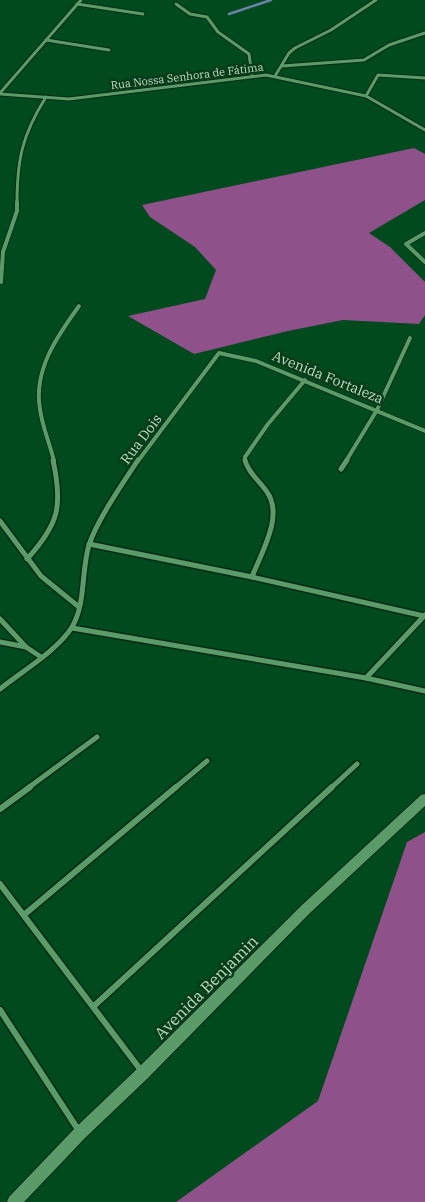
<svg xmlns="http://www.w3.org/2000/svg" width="425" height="1202" viewBox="0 0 425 1202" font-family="'IBM Plex Serif',serif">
  <rect width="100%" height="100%" fill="#004a1d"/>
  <g fill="#8e5189">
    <polygon points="414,148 425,154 425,200 369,233 390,247 425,282 425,315 419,324 343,320 288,331 194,354 128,316 205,299 216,270 195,247 150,217 142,205"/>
    <polygon points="425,832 425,1202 176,1202 318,1101 407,842"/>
  </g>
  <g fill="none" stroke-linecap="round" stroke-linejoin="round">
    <polyline stroke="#6b82a9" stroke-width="2.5" points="229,14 271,0"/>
    <defs>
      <g id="street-far3">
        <polyline points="77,4 143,14"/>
        <polyline points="176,4 190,14 207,17 218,32 249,54 252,75"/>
        <polyline points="46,40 109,50"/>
        <polyline points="282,66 364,60 389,45 425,33"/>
        <polyline points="275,76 289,53 295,48 331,30 376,0"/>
        <polyline points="0,93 81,0"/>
        <polyline points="0,94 69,99 266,75 366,96 425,130"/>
        <polyline points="366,96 378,75 425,78"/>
        <path d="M17,204c0,-44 5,-69 29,-107"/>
      </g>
      <g id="street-far2">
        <polyline points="425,233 406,244 425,262"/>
        <polyline points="1,282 3,252 17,211 17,202"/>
        <path d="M54,461c-4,-17 -12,-35 -14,-52 -7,-39 18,-74 39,-103"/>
        <polyline points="138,461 219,353 256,361 425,431"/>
        <polyline points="245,461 245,457 268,424 305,380"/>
        <polyline points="346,461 377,410 410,338"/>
      </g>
      <g id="street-far1">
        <path d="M245,460c3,13 15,21 22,32 17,24 -6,61 -15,85"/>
        <polyline points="341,469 347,460"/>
        <polyline points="0,521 41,576 79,607"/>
        <polyline points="89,544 252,577 424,616"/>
        <path d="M27,559c32,-35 36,-53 26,-99"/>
        <polyline points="0,619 26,647"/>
        <polyline points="72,628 366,678 425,691"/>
        <polyline points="0,642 26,647 41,657"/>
        <polyline points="366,678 425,615"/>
        <path d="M0,689c21,-17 58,-39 72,-62 14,-23 9,-56 17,-82 8,-25 34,-62 49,-85"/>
        <polyline points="28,788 97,737"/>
        <polyline points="175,788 207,761"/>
        <polyline points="331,788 357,764"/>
      </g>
      <g id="street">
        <polyline points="0,809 30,787"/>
        <polyline points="0,884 143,1073"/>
        <polyline points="25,914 176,787"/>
        <polyline points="94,1006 332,787"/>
        <polyline points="0,1010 79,1131"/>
      </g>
      <polygon id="secondary" points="425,794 425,806 310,913 148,1078 85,1138 24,1202 7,1202 9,1197 75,1128 138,1068 302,905 421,795"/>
    </defs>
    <use href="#street-far3" stroke="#082b13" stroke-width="5"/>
    <use href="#street-far2" stroke="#082b13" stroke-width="5.5"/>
    <use href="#street-far1" stroke="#082b13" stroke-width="8"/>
    <use href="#street" stroke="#082b13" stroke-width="9"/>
    <use href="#secondary" stroke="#082b13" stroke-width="2"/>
    <use href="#street-far3" stroke="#5b9a69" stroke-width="3"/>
    <use href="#street-far2" stroke="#5b9a69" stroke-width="4"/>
    <use href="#street-far1" stroke="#5b9a69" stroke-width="5"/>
    <use href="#street" stroke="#5b9a69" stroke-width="6"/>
    <use href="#secondary" fill="#5b9a69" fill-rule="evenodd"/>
  </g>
  <g text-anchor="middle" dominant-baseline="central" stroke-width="5" stroke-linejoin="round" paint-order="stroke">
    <g font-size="11" fill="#bedec3" stroke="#093d1a">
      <text transform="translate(187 76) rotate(-7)">Rua Nossa Senhora de Fátima</text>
    </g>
    <g font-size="14" fill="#bedec3" stroke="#093d1a">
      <text transform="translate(328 377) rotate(22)">Avenida Fortaleza</text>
      <text transform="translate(141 439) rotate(-53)">Rua Dois</text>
    </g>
    <g font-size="16" fill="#bedec3" stroke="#093d1a">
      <text transform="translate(206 987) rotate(-45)">Avenida Benjamin</text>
    </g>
  </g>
</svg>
